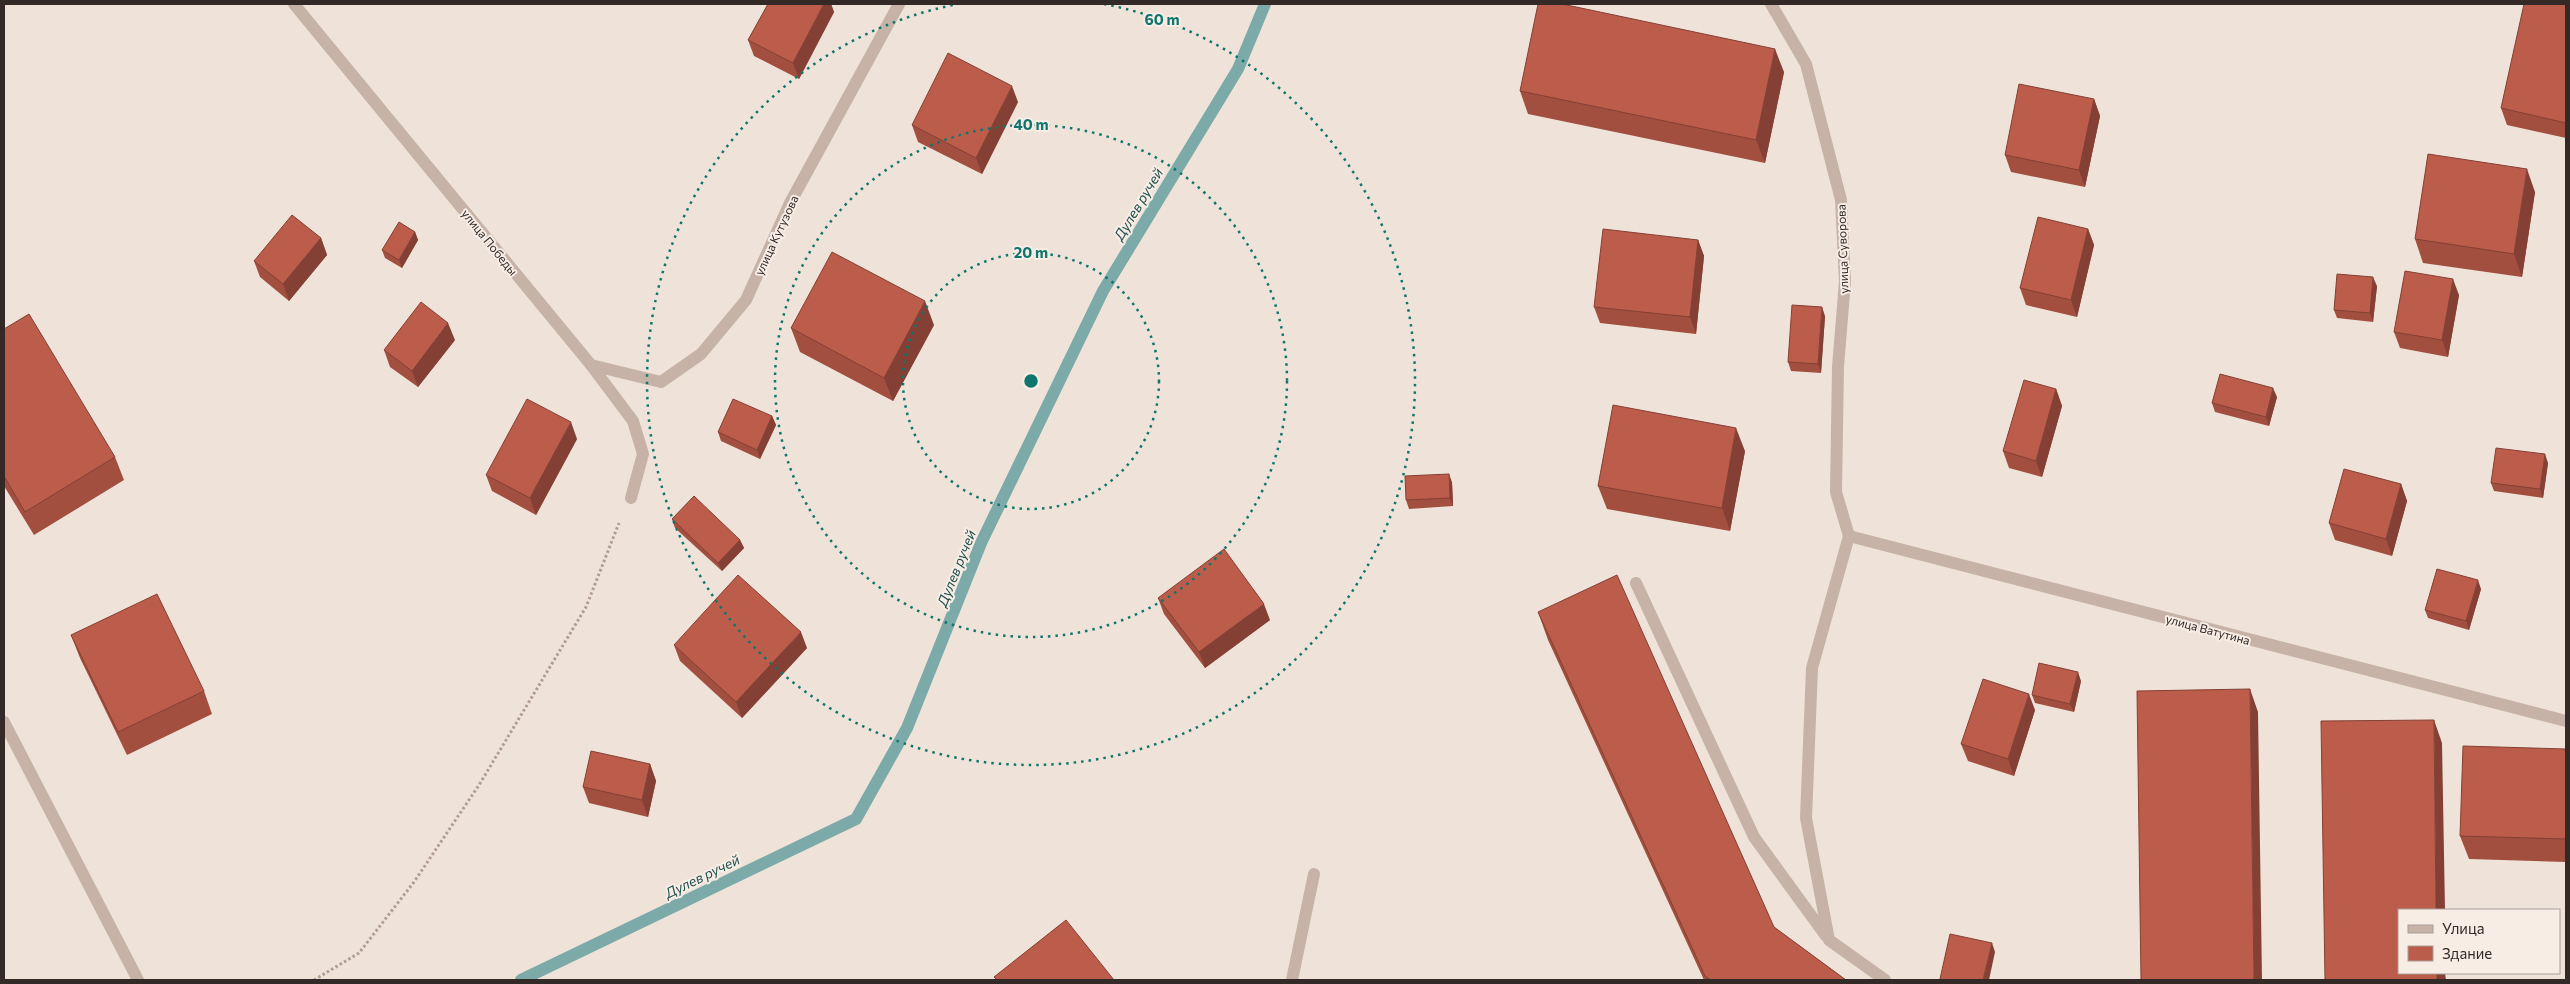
<svg xmlns="http://www.w3.org/2000/svg" width="2570" height="984" viewBox="0 0 2570 984" font-family="Commissioner,sans-serif">
  <rect width="100%" height="100%" fill="#efe3d9"/>
  <g fill="none" stroke-linecap="round" stroke-linejoin="round">
    <polyline stroke="#7baaa8" stroke-width="12" points="521,980 856,819 907,728 981,543 1103,291 1238,69 1265,4"/>
    <polyline stroke="#b19c91" stroke-width="3" stroke-dasharray="2.5 2.5" stroke-linecap="butt" points="314,980 359,953 414,882 479,785 586,607 619,523"/>
    <polyline stroke="#c6b2a6" stroke-width="12" points="1292,980 1314,874"/>
    <g stroke="#c6b2a6" stroke-width="12">
      <polyline points="294,4 591,365 633,421 643,454 631,498"/>
      <polyline points="1771,4 1806,64 1841,200 1845,281 1838,367 1836,492 1849,536"/>
      <polyline points="591,365 661,382 701,354 746,300 790,203 899,4"/>
      <polyline points="1849,536 2566,721"/>
      <polyline points="1849,536 1812,668 1806,818 1829,940 1885,980"/>
      <polyline points="1636,583 1754,837 1826,936"/>
      <polyline points="4,722 138,980"/>
    </g>
  </g>
  <g fill="#a24f40">
    <polygon points="768,4 831,4 834,12 799,79 754,56 748,40"/>
    <polygon points="2566,4 2566,138 2507,125 2501,108"/>
    <polygon points="1784,72 1765,163 1528,114 1520,91"/>
    <polygon points="2094,99 2100,116 2085,187 2011,172 2005,155"/>
    <polygon points="1018,102 982,174 918,142 912,125"/>
    <polygon points="2535,192 2522,277 2423,263 2415,239"/>
    <polygon points="2088,229 2094,245 2077,317 2026,305 2020,288"/>
    <polygon points="415,232 418,240 402,268 385,258 382,250"/>
    <polygon points="321,238 327,255 289,301 260,277 254,261"/>
    <polygon points="1698,240 1704,256 1696,334 1600,323 1594,307"/>
    <polygon points="2377,286 2373,322 2337,318 2334,310"/>
    <polygon points="2459,295 2448,357 2400,348 2394,332"/>
    <polygon points="1825,316 1821,373 1791,371 1788,362"/>
    <polygon points="934,325 893,401 800,352 791,328"/>
    <polygon points="4,329 115,457 124,480 34,535 4,486"/>
    <polygon points="455,340 418,387 390,367 384,350"/>
    <polygon points="2056,389 2062,406 2042,477 2009,468 2003,451"/>
    <polygon points="2277,397 2269,426 2215,412 2212,403"/>
    <polygon points="772,416 776,425 760,459 721,441 718,432"/>
    <polygon points="577,439 536,515 492,491 486,475"/>
    <polygon points="1745,451 1730,531 1607,509 1598,486"/>
    <polygon points="2548,463 2543,498 2494,491 2491,483"/>
    <polygon points="1452,482 1453,506 1409,509 1406,500"/>
    <polygon points="2401,484 2407,501 2392,556 2335,540 2329,523"/>
    <polygon points="672,519 740,540 744,548 722,571 675,528"/>
    <polygon points="2481,589 2469,630 2428,618 2425,610"/>
    <polygon points="1158,598 1270,620 1205,668 1164,614"/>
    <polygon points="1538,612 1774,927 1846,980 1704,980 1548,640"/>
    <polygon points="71,635 204,691 212,714 127,755 80,658"/>
    <polygon points="674,645 807,648 742,718 680,661"/>
    <polygon points="2081,681 2074,712 2035,703 2032,695"/>
    <polygon points="2035,710 2014,776 1968,761 1961,744"/>
    <polygon points="2566,749 2566,862 2469,859 2460,836"/>
    <polygon points="650,764 656,781 648,817 589,803 583,787"/>
  </g>
  <g fill="#844034">
    <polygon points="824,4 831,4 834,12 799,79 793,63"/>
    <polygon points="1775,49 1784,72 1765,163 1756,140"/>
    <polygon points="1012,86 1018,102 982,174 976,158"/>
    <polygon points="2094,99 2100,116 2085,187 2079,170"/>
    <polygon points="2527,169 2535,192 2522,277 2514,254"/>
    <polygon points="2088,229 2094,245 2077,317 2071,300"/>
    <polygon points="415,232 418,240 402,268 399,260"/>
    <polygon points="321,238 327,255 289,301 283,284"/>
    <polygon points="1698,240 1704,256 1696,334 1690,317"/>
    <polygon points="2373,277 2377,286 2373,322 2370,313"/>
    <polygon points="2453,279 2459,295 2448,357 2442,340"/>
    <polygon points="925,301 934,325 893,401 884,378"/>
    <polygon points="1822,307 1825,316 1821,373 1818,364"/>
    <polygon points="448,323 455,340 418,387 412,371"/>
    <polygon points="2273,388 2277,397 2269,426 2266,417"/>
    <polygon points="2056,389 2062,406 2042,477 2036,461"/>
    <polygon points="772,416 776,425 760,459 757,450"/>
    <polygon points="571,422 577,439 536,515 530,498"/>
    <polygon points="1736,428 1745,451 1730,531 1722,508"/>
    <polygon points="2545,454 2548,463 2543,498 2540,489"/>
    <polygon points="1449,474 1452,482 1453,506 1450,498"/>
    <polygon points="2401,484 2407,501 2392,556 2386,539"/>
    <polygon points="740,540 744,548 722,571 718,563"/>
    <polygon points="2478,580 2481,589 2469,630 2466,621"/>
    <polygon points="1264,604 1270,620 1205,668 1199,652"/>
    <polygon points="801,632 807,648 742,718 736,702"/>
    <polygon points="2078,672 2081,681 2074,712 2070,704"/>
    <polygon points="2250,689 2258,712 2262,980 2254,980"/>
    <polygon points="2029,694 2035,710 2014,776 2008,759"/>
    <polygon points="2434,720 2442,743 2445,910 2436,910"/>
    <polygon points="650,764 656,781 648,817 642,800"/>
    <polygon points="1992,943 1995,952 1989,980 1983,980"/>
    <polygon points="2437,973 2445,973 2446,980 2437,980"/>
  </g>
  <g fill="#bc5c4a" stroke="#844034">
    <polygon points="768,4 824,4 793,63 748,40"/>
    <polygon points="1538,4 1562,4 1775,49 1756,140 1520,91"/>
    <polygon points="2524,4 2566,4 2566,123 2501,108"/>
    <polygon points="948,53 1012,86 976,158 912,125"/>
    <polygon points="2019,84 2094,99 2079,170 2005,155"/>
    <polygon points="2428,154 2527,169 2514,254 2415,239"/>
    <polygon points="292,215 321,238 283,284 254,261"/>
    <polygon points="2038,217 2088,229 2071,300 2020,288"/>
    <polygon points="399,222 415,232 399,260 382,250"/>
    <polygon points="1603,229 1698,240 1690,317 1594,307"/>
    <polygon points="832,252 925,301 884,378 791,328"/>
    <polygon points="2405,271 2453,279 2442,340 2394,332"/>
    <polygon points="2337,274 2373,277 2370,313 2334,310"/>
    <polygon points="421,302 448,323 412,371 384,350"/>
    <polygon points="1792,305 1822,307 1818,364 1788,362"/>
    <polygon points="29,314 115,457 25,512 4,476 4,329"/>
    <polygon points="2220,374 2273,388 2266,417 2212,403"/>
    <polygon points="2024,380 2056,389 2036,461 2003,451"/>
    <polygon points="527,399 571,422 530,498 486,475"/>
    <polygon points="733,399 772,416 757,450 718,432"/>
    <polygon points="1613,405 1736,428 1722,508 1598,486"/>
    <polygon points="2496,448 2545,454 2540,489 2491,483"/>
    <polygon points="2344,469 2401,484 2386,539 2329,523"/>
    <polygon points="1449,474 1450,498 1406,500 1405,476"/>
    <polygon points="694,496 740,540 718,563 672,519"/>
    <polygon points="1224,549 1264,604 1199,652 1158,598"/>
    <polygon points="2437,569 2478,580 2466,621 2425,610"/>
    <polygon points="738,575 801,632 736,702 674,645"/>
    <polygon points="1617,575 1774,927 1846,980 1711,980 1705,976 1538,612"/>
    <polygon points="157,594 204,691 118,732 71,635"/>
    <polygon points="2039,663 2078,672 2070,704 2032,695"/>
    <polygon points="1983,679 2029,694 2008,759 1961,744"/>
    <polygon points="2250,689 2254,980 2141,980 2137,691"/>
    <polygon points="2434,720 2436,910 2399,910 2399,973 2437,973 2437,980 2325,980 2321,721"/>
    <polygon points="2463,746 2566,749 2566,839 2460,836"/>
    <polygon points="591,751 650,764 642,800 583,787"/>
    <polygon points="1066,920 1114,980 997,980 994,977"/>
    <polygon points="1950,934 1992,943 1983,980 1945,980 1940,979"/>
  </g>
  <g fill="none" stroke="#0f766e" stroke-width="2.5" stroke-dasharray="2.5 5">
    <circle cx="1031" cy="381" r="128"/>
    <circle cx="1031" cy="381" r="256"/>
    <path d="M1104 4A384 384 0 1 1 958 4"/>
  </g>
  <g text-anchor="middle" dominant-baseline="central" stroke-width="4" stroke-linejoin="round" paint-order="stroke">
    <g font-size="12" fill="#332927" stroke="#f7ede5">
      <text transform="translate(776 235) rotate(-65)">улица Кутузова</text>
      <text transform="translate(490 242) rotate(51)">улица Победы</text>
      <text transform="translate(1842 249) rotate(-92)">улица Суворова</text>
      <text transform="translate(2208 629) rotate(15)">улица Ватутина</text>
    </g>
    <g font-size="14" font-style="italic" fill="#205150" stroke="#f7ede5">
      <text transform="translate(1138 204) rotate(-59)">Дулев ручей</text>
      <text transform="translate(956 568) rotate(-68)">Дулев ручей</text>
      <text transform="translate(702 876) rotate(-26)">Дулев ручей</text>
    </g>
  </g>
  <circle cx="1031" cy="381" r="8" fill="#0f766e" stroke="#f7ede5" stroke-width="2.5"/>
  <g font-size="15" text-anchor="middle" font-weight="bold" fill="#0f766e" stroke="#f7ede5" stroke-width="4" stroke-linejoin="round" paint-order="stroke">
    <text x="1162" y="25">60 m</text>
    <text x="1031" y="130">40 m</text>
    <text x="1031" y="258">20 m</text>
  </g>
  <rect width="2570" height="984" fill="none" stroke="#332927" stroke-width="10"/>
  <rect x="2398" y="909" width="162" height="65" fill="#f7ede5" stroke="#a99f99"/>
  <rect x="2408" y="925" width="25" height="8" fill="#c6b2a6" stroke="#a99f99"/>
  <text x="2442" y="934" font-size="15" fill="#332927">Улица</text>
  <rect x="2408" y="946" width="25" height="15" fill="#bc5c4a" stroke="#a99f99"/>
  <text x="2442" y="959" font-size="15" fill="#332927">Здание</text>
</svg>
